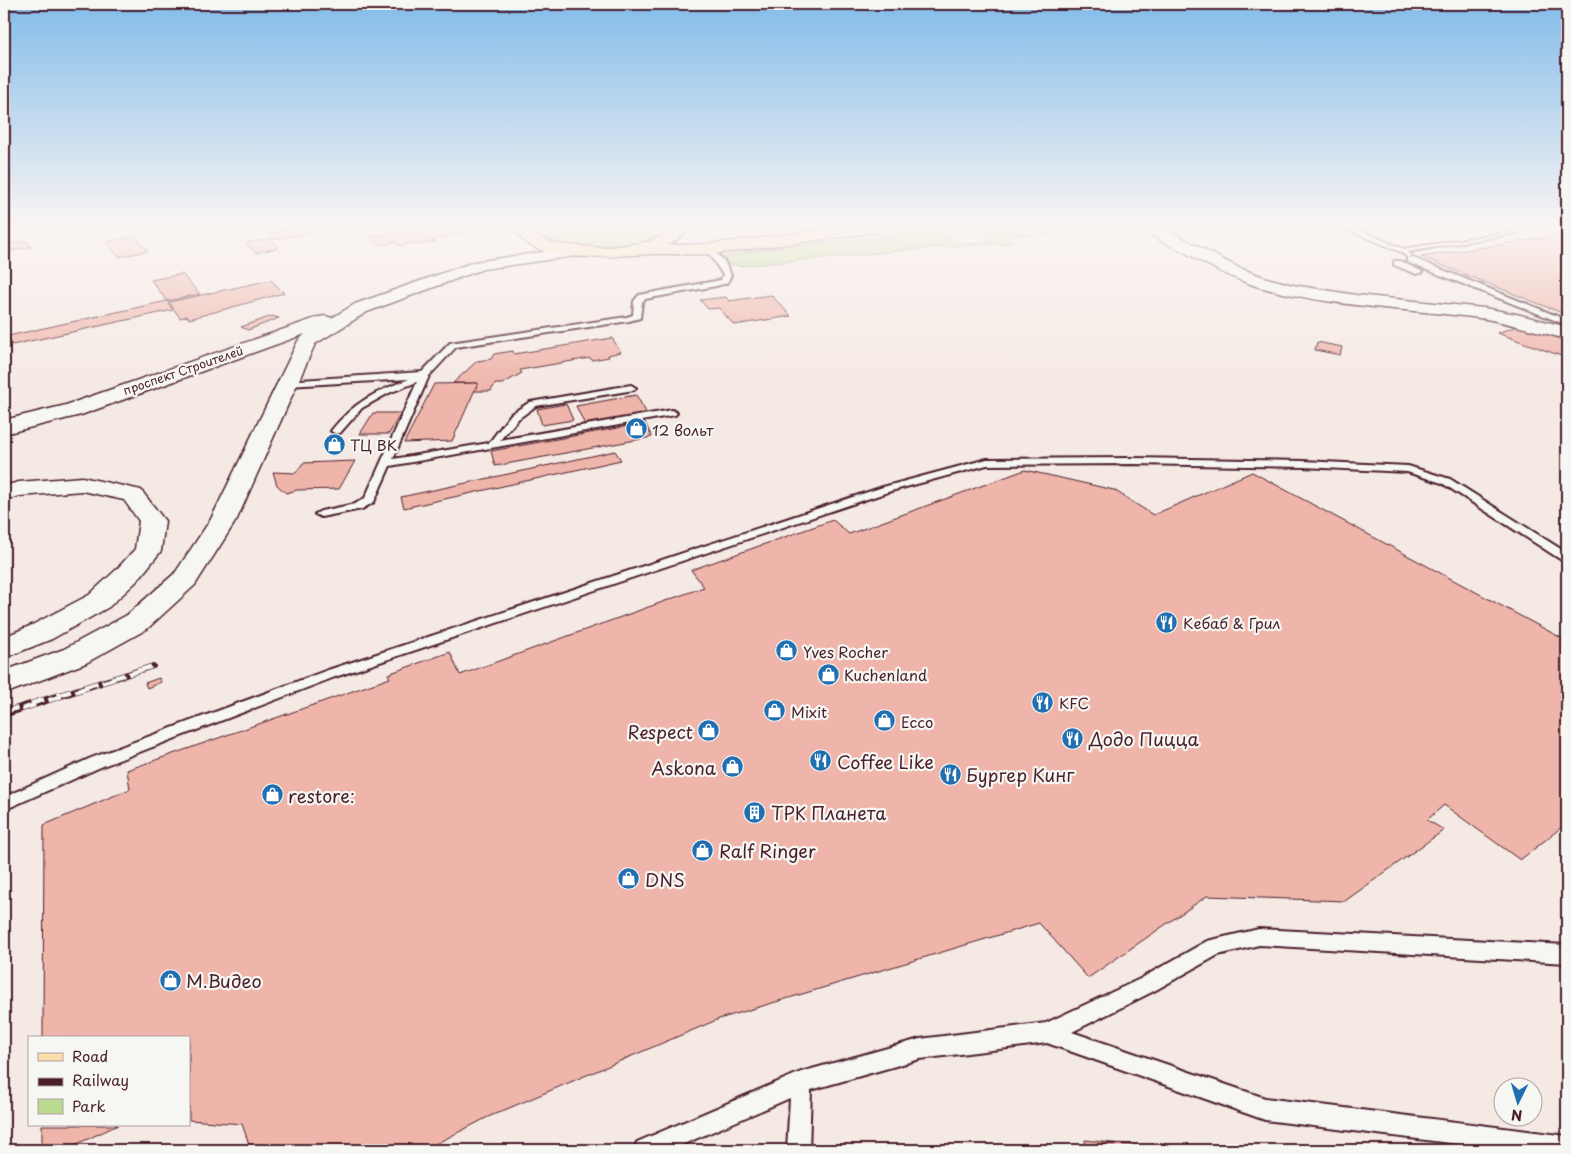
<svg xmlns="http://www.w3.org/2000/svg" width="1571" height="1154" viewBox="0 0 1571 1154" font-family="'Playpen Sans',sans-serif">
  <rect width="100%" height="100%" fill="#f5e9e4"/>
  <filter id="ink" filterUnits="userSpaceOnUse"><feTurbulence type="fractalNoise" baseFrequency=".02" numOctaves="2"/><feDisplacementMap in="SourceGraphic" scale="10" xChannelSelector="R" yChannelSelector="G"/><feConvolveMatrix kernelMatrix="1 2 1 2 8 2 1 2 1" color-interpolation-filters="sRGB"/></filter>
  <g filter="url(#ink)">
    <g fill="#bad991" stroke="#827c5e">
      <path d="M541,228h127c-8,7 -17,12 -28,14 -18,4 -95,12 -99,-14z"/>
      <path d="M978,228h96l-21,7h-43l4,6 -9,3 -56,2 -209,20 -12,-2 -3,-7 30,-6 183,-21c21,13 29,19 54,8z"/>
    </g>
    <g fill="#efb5aa" stroke="#4a1f2b">
      <polygon points="241,228 270,228 272,230 248,235"/>
      <polygon points="294,228 331,228 274,240 267,234"/>
      <polygon points="410,228 467,228 470,231 431,240 436,242 420,245 412,243 401,246 395,242 379,245 370,237"/>
      <polygon points="1567,234 1567,315 1421,257"/>
      <polygon points="134,236 148,251 119,257 106,242"/>
      <polygon points="270,239 279,248 255,253 246,243"/>
      <polygon points="27,241 31,247 4,252 4,245"/>
      <polygon points="182,274 200,294 167,301 151,280"/>
      <polygon points="271,280 284,293 189,319 188,316 180,318 169,302"/>
      <polygon points="771,295 791,316 734,325 719,308 708,309 700,300 726,297 729,301"/>
      <polygon points="167,301 173,310 12,345 8,336"/>
      <polygon points="272,316 279,318 248,330 241,327"/>
      <polygon points="1520,325 1567,341 1567,358 1497,333"/>
      <polygon points="612,338 621,352 608,355 609,357 592,360 590,358 520,370 522,373 502,384 495,384 491,391 474,391 478,383 453,383 477,361 491,359 494,354 513,351 514,354"/>
      <polygon points="1317,342 1342,347 1340,355 1315,350"/>
      <polygon points="478,383 452,441 404,443 434,384"/>
      <polygon points="636,395 647,414 585,425 576,406"/>
      <polygon points="566,404 573,420 542,425 537,409"/>
      <polygon points="373,413 401,413 389,434 360,434"/>
      <polygon points="645,423 652,437 495,466 491,451"/>
      <polygon points="615,451 621,460 404,508 401,497"/>
      <polygon points="355,461 339,489 297,490 286,493 277,485 273,472 296,473 303,463"/>
      <polygon points="1025,470 1114,490 1153,515 1252,472 1567,641 1567,823 1520,860 1444,805 1427,820 1444,830 1345,901 1207,896 1088,978 1039,923 719,1019 488,1117 424,1150 251,1150 242,1124 189,1120 189,1038 43,1038 44,825 130,789 127,770 390,678 388,674 450,652 460,675 704,587 691,570 833,520 849,534"/>
      <polygon points="159,678 161,682 147,688 145,683"/>
      <polygon points="42,1125 118,1125 64,1150 42,1150"/>
      <polygon points="1085,1140 1148,1147 1148,1150 1086,1150"/>
    </g>
    <g fill="none" stroke-linecap="round" stroke-linejoin="round">
      <defs>
        <g id="lane">
          <polygon points="1344,228 1354,228 1404,249 1514,231 1513,228 1520,228 1521,232 1408,252 1412,256 1408,258 1401,252"/>
          <path d="M710,247l14,14 7,14 -4,8 -11,3 -71,13 -3,3 -2,16 -11,3 -173,26 -27,29 -36,83 96,-16 22,-29 19,-12 101,-17 5,3 -2,2 -98,16 -18,13 -18,21 172,-30 5,3 -2,2 -285,51 -16,36 -12,7 -41,8 -6,-3 6,-3 34,-7 10,-6 52,-116 -28,11 -27,15 -22,25 -4,1 -5,-3c23,-29 44,-39 78,-52l-121,7 -5,-3 2,-2 137,-9 28,-29 177,-26 6,-2 1,-14 5,-6 82,-15 2,-5 -17,-26z"/>
          <polygon points="1407,258 1413,258 1567,320 1567,325 1407,262"/>
          <polygon points="1394,261 1400,261 1423,272 1416,274 1394,265"/>
          <polygon points="1133,458 1303,461 1408,466 1450,479 1567,553 1567,562 1563,561 1442,483 1407,472 1303,467 1133,464 987,465 891,491 335,677 103,766 4,810 4,797 91,758 325,671 883,487 987,459"/>
          <polygon points="1259,929 1567,945 1567,963 1259,945 1218,955 1154,991 1072,1032 1265,1098 1567,1136 1567,1150 1506,1150 1265,1120 1047,1043 920,1059 811,1090 809,1150 787,1150 790,1098 670,1150 634,1150 637,1142 801,1072 920,1039 1046,1023 1140,979 1207,941"/>
        </g>
        <g id="secondary">
          <path d="M1145,228h19l75,40 28,10 26,7 63,10 128,13 32,6 51,13v12c-27,-6 -53,-15 -81,-20 -77,-11 -155,-11 -230,-33 -25,-8 -49,-21 -72,-34 -12,-6 -31,-13 -39,-24z"/>
          <polygon points="577,247 583,249 585,252 583,255 483,269 367,312 315,344 237,519 195,585 147,629 86,663 4,694 4,671 64,649 127,615 175,573 211,519 298,341 305,334 81,415 4,434 4,420 66,405 319,317 325,316 332,318 355,304 474,262"/>
          <polygon points="82,477 141,490 165,521 161,551 137,581 109,607 52,639 4,658 4,637 32,625 89,595 117,569 135,549 139,521 124,500 82,491 20,496 4,500 4,486 19,482"/>
        </g>
        <path id="primary" d="M518,228h14v4l10,7 16,5 46,4 43,-6 18,-7 8,-7h17l-14,13 -9,4 43,-1 129,-16h47l-7,4c-38,5 -76,10 -114,15 -18,2 -38,6 -56,7 -26,1 -51,-1 -77,1 -31,2 -95,8 -115,-22z"/>
      </defs>
      <use href="#lane" stroke="#4a1f2b" stroke-width="4"/>
      <use href="#secondary" stroke="#4a1f2b" stroke-width="3"/>
      <use href="#primary" stroke="#4a1f2b" stroke-width="3"/>
      <use href="#lane" fill="#f6f6f2" fill-rule="evenodd"/>
      <use href="#secondary" fill="#f6f6f2" fill-rule="evenodd"/>
      <use href="#primary" fill="#faddab" fill-rule="evenodd"/>
      <defs>
        <polyline id="rail" points="4,712 153,666 4,715"/>
      </defs>
      <use href="#rail" stroke="#4a1f2b" stroke-width="6"/>
      <use href="#rail" stroke="#f6f6f2" stroke-width="4.5" stroke-dasharray="14" stroke-linecap="butt"/>
    </g>
  </g>
  <linearGradient id="sky" x2="0" y2="1"><stop stop-color="#83bcea"/><stop offset="0.58" stop-color="#faf5f3"/><stop offset="1" stop-color="#faf5f3" stop-opacity="0"/></linearGradient>
  <rect width="1571" height="390" fill="url(#sky)"/>
  <defs>
    <symbol id="shop-disc" viewBox="-11 -11 22 22"><circle r="9.5" fill="#1f6fb2" stroke="#f6f6f2"/><path d="M-5-2.5h2.3a2.7 3.5 0 0 1 5.4 0H5L5.5 6h-11ZM-1.5-2.5h3a1.5 2.3 0 0 0-3 0Z" fill="#fff"/></symbol>
    <symbol id="restaurant-disc" viewBox="-11 -11 22 22"><circle r="9.5" fill="#1f6fb2" stroke="#f6f6f2"/><path d="M-5-6h1v4h1v-4h1v4h1v-4h1v5L-1.5 .5V6h-2V.5L-5-1ZM5-6V6H3V1.5H1.5Q1.5-4 5-6Z" fill="#fff"/></symbol>
    <symbol id="building-disc" viewBox="-11 -11 22 22"><circle r="9.5" fill="#1f6fb2" stroke="#f6f6f2"/><path d="M-4-6H4V6H1V3H-1V6H-4ZM-2.5-4.3h1.7v1.8h-1.7ZM.8-4.3h1.7v1.8H.8ZM-2.5-1h1.7V.8h-1.7ZM.8-1h1.7V.8H.8Z" fill="#fff"/></symbol>
  </defs>
  <g fill-rule="evenodd">
    <use href="#shop-disc" x="624" y="416" width="25" height="25"/>
    <use href="#shop-disc" x="322" y="432" width="25" height="25"/>
    <use href="#restaurant-disc" x="1154" y="610" width="25" height="25"/>
    <use href="#shop-disc" x="774" y="638" width="25" height="25"/>
    <use href="#shop-disc" x="816" y="662" width="25" height="25"/>
    <use href="#restaurant-disc" x="1030" y="690" width="25" height="25"/>
    <use href="#shop-disc" x="762" y="698" width="25" height="25"/>
    <use href="#shop-disc" x="872" y="708" width="25" height="25"/>
    <use href="#shop-disc" x="696" y="718" width="25" height="25"/>
    <use href="#restaurant-disc" x="1060" y="726" width="25" height="25"/>
    <use href="#restaurant-disc" x="808" y="748" width="25" height="25"/>
    <use href="#shop-disc" x="720" y="754" width="25" height="25"/>
    <use href="#restaurant-disc" x="938" y="762" width="25" height="25"/>
    <use href="#shop-disc" x="260" y="782" width="25" height="25"/>
    <use href="#building-disc" x="742" y="800" width="25" height="25"/>
    <use href="#shop-disc" x="690" y="838" width="25" height="25"/>
    <use href="#shop-disc" x="616" y="866" width="25" height="25"/>
    <use href="#shop-disc" x="158" y="968" width="25" height="25"/>
  </g>
  <g text-anchor="middle" dominant-baseline="central" stroke-width="4.5" stroke-linejoin="round" paint-order="stroke">
    <g font-size="12" fill="#4a1f2b" stroke="#f6f6f2">
      <text transform="translate(183 370) rotate(-19)">проспект Строителей</text>
    </g>
    <g font-size="15" fill="#4a1f2b" stroke="#f6f6f2" text-anchor="start">
      <text x="652" y="429">12 вольт</text>
      <text x="350" y="444">ТЦ ВК</text>
      <text x="1183" y="622">Кeбаб &amp; Грил</text>
      <text x="803" y="651">Yves Rocher</text>
      <text x="844" y="674">Kuchenland</text>
      <text x="1059" y="702">KFC</text>
      <text x="791" y="711">Mixit</text>
      <text x="901" y="721">Ecco</text>
    </g>
    <g font-size="18" fill="#4a1f2b" stroke="#f6f6f2" text-anchor="start">
      <text x="693" y="731" text-anchor="end">Respect</text>
      <text x="1089" y="738">Додо Пицца</text>
      <text x="837" y="761">Coffee Like</text>
      <text x="716" y="767" text-anchor="end">Askona</text>
      <text x="966" y="774">Бургер Кинг</text>
      <text x="288" y="795">restore:</text>
      <text x="771" y="812">ТРК Планета</text>
      <text x="719" y="850">Ralf Ringer</text>
      <text x="645" y="879">DNS</text>
      <text x="186" y="980">М.Видео</text>
    </g>
  </g>
  <rect width="1571" height="1154" fill="none" stroke="#f6f6f2" stroke-width="20"/>
  <rect x="10" y="10" width="1551" height="1134" fill="none" stroke="#4a1f2b" stroke-width="2" filter="url(#ink)"/>
  <rect x="28" y="1036" width="162" height="90" fill="#f6f6f2" stroke="#b1a0a2"/>
  <rect x="38" y="1053" width="25" height="8" fill="#faddab" stroke="#b1a0a2"/>
  <text x="72" y="1062" font-size="15" fill="#4a1f2b">Road</text>
  <rect x="38" y="1078" width="25" height="8" fill="#4a1f2b" stroke="#b1a0a2"/>
  <text x="72" y="1086" font-size="15" fill="#4a1f2b">Railway</text>
  <rect x="38" y="1099" width="25" height="15" fill="#bad991" stroke="#b1a0a2"/>
  <text x="72" y="1112" font-size="15" fill="#4a1f2b">Park</text>
  <g transform="translate(1518 1102) rotate(185)"><circle r="24" fill="#f6f6f2" stroke="#b1a0a2"/>
  <path d="M0-4L9 19L0 12L-9 19Z" fill="#1f6fb2"/>
  <text y="-8" font-size="14" font-weight="bold" text-anchor="middle" fill="#4a1f2b">N</text>
  </g>
</svg>
